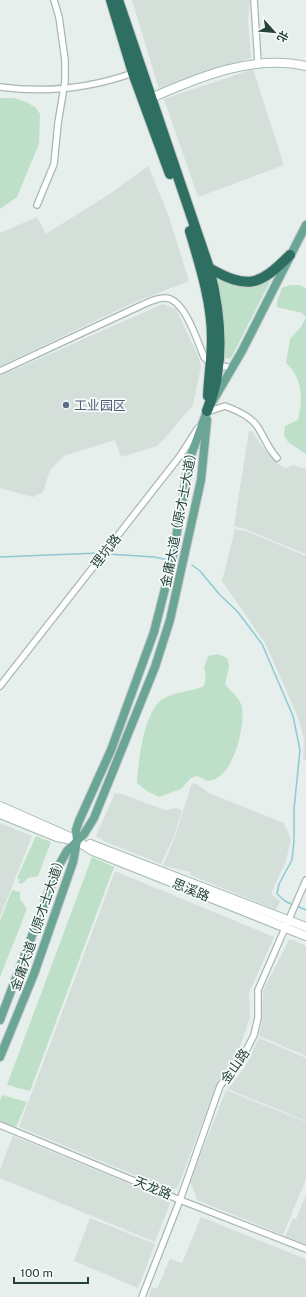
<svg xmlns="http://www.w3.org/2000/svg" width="306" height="1297" viewBox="0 0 306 1297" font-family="'Public Sans','Noto Sans SC',sans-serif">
  <rect width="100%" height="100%" fill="#e6efeb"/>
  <g fill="#d4dfda">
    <polygon points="132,0 250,0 248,21 251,58 159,89"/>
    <polygon points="253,69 284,165 198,197 164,99"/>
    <polygon points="148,166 168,214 189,281 135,302 0,366 0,233 37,217 46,234 111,193"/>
    <polygon points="163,304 176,309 199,358 201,367 193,405 165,438 157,446 121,457 115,440 64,456 50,470 43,492 33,497 0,488 0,376"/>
    <polygon points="249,431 252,431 261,445 278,464 285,468 293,465 306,469 306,554 245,529 234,526"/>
    <polygon points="235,529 246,531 306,556 306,760 303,759 304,740 298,717 265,643 222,581"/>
    <polygon points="192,783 197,784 209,793 284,823 291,839 286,861 271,894 280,901 276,910 190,875 191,872 163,866 174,839"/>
    <polygon points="115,793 122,794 165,810 177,808 182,810 174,836 161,864 106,842 96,836"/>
    <polygon points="0,823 32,836 0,917"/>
    <polygon points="115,871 274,937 249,993 250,1017 243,1038 237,1054 218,1081 178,1187 171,1190 19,1127"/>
    <polygon points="289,940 293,940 306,946 306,1056 259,1036 262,1023 263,991"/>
    <polygon points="259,1038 306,1058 306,1121 228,1089 245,1067"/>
    <polygon points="226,1090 306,1122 306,1179 283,1235 197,1200 190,1181"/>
    <polygon points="13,1136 168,1200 170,1203 155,1242 0,1178 0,1169"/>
    <polygon points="306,1195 306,1245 303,1245 285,1237 293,1218 296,1219"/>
    <polygon points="201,1217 306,1259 306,1297 148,1297 152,1287 157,1289 170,1259 182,1263"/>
    <polygon points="90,1218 155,1244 138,1288 74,1261"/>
  </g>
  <g fill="#bfe0c8">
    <polygon points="0,98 14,98 26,102 35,107 40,114 39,144 33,158 17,197 0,209"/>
    <polygon points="272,278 231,358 223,359 218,280 246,288 256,287"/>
    <path d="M290,285h9l7,3v166l-18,-12 -4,-7 1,-9 13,-6c5,-20 5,-42 -12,-57l4,-24 11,-12 5,-10 -4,-4 -25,-6v-6l5,-13z"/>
    <path d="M218,654l9,4 2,8 -4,19c6,6 15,13 17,22 3,19 -7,61 -25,71 -2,2 -6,2 -9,3l-11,-5 -6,2 -10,11 -22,8 -12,-6 -10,-8c1,-20 7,-73 26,-84 12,-8 28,-7 41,-13l2,-9 -2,-9 4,-12z"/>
    <polygon points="36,836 51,842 38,876 28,878 22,884 18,883 20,880 17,878"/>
    <polygon points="92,857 114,867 30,1091 7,1085"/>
    <polygon points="12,890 20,892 20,899 27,909 0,977 0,921"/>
    <polygon points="2,1095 27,1102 16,1127 0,1121 0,1101"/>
  </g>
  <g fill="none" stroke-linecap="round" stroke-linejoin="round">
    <g stroke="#8ec9d4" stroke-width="1.5">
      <polyline points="108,554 154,557 168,560"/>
      <polyline points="0,557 99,553"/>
      <polyline points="192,565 200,571 220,595 237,611 262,644 293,716 300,750 294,809 294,841 292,860 279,884 277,894 285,901 293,905"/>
      <polyline points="297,906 306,910"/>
    </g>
    <defs>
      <g id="street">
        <polyline points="254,0 258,63"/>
        <path d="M0,87c45,6 91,1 133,-14"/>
        <polyline points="37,205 54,164 58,123 65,81 65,60 59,17 54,0"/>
        <path d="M0,371l140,-65c7,-3 16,-8 24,-8 20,-2 34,45 40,59l6,6 22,5"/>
        <path d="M207,412l18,-6c11,4 25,10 32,20 8,12 10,21 20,32"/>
        <polyline points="0,686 180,456 198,428"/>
        <polyline points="0,1125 180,1200 306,1249"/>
        <polyline points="142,1297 180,1200 220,1086 245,1053 254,1035 258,1018 258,990 306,880"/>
      </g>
      <g id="secondary">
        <path d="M151,98c48,-21 102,-44 155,-32"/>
        <polyline points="0,806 70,837"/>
        <polyline points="0,814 57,837 77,841 93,851 306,936"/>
        <polyline points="90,844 306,927"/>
      </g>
      <g id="primary">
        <polyline points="0,1020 58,867 67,851 77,841 76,830 79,821 111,750 154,632 172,561 189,461 207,411 242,351 306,225"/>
        <polyline points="0,1057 34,974 73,862 77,841 84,834 94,818 155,667 170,620 201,480 207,420"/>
      </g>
      <g id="highway">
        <polyline points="111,0 133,73 170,174"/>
        <path d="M118,0l91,268c9,35 14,71 8,107 -1,12 -6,25 -10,36"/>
        <path d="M190,231c10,34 22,71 22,107 0,19 -3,39 -4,58"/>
        <path d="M209,268c39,22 50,18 81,-13"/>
      </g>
    </defs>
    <use href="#street" stroke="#a8b8b2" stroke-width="8"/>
    <use href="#secondary" stroke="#a4bbb3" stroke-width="10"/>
    <use href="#primary" stroke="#c2cac8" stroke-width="10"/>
    <use href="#highway" stroke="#c2cac8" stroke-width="12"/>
    <use href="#street" stroke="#fff" stroke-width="5.5"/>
    <use href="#secondary" stroke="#fff" stroke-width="8"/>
    <use href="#primary" stroke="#6aa596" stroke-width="8"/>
    <use href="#highway" stroke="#2f6f62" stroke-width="10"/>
  </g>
  <circle fill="#5c6f8a" stroke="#f7fbf9" stroke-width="1.5" cx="66" cy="405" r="4"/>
  <g text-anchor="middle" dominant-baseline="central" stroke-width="3.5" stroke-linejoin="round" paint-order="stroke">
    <g font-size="13" fill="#4e5e75" stroke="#f7fbf9" text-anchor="start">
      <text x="74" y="405">工业园区</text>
    </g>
    <g font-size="13" fill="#24423a" stroke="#f7fbf9">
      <text transform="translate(179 517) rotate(-79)">金庸大道（原才士大道）</text>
      <text transform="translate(106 551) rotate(-52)">理坑路</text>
      <text transform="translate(191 890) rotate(22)">思溪路</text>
      <text transform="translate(38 923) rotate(-71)">金庸大道（原才士大道）</text>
      <text transform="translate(235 1066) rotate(-55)">金山路</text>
      <text transform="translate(153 1188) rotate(22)">天龙路</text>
    </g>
  </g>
  <g transform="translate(274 32) rotate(117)" stroke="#f7fbf9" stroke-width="3" paint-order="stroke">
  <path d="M0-3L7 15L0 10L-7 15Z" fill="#24423a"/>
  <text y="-6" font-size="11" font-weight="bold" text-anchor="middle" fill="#24423a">北</text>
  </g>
  <path d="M14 1277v6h74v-6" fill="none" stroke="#24423a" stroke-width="2"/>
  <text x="20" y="1277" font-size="12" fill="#24423a" stroke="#f7fbf9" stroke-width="3" paint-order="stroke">100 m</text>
</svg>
